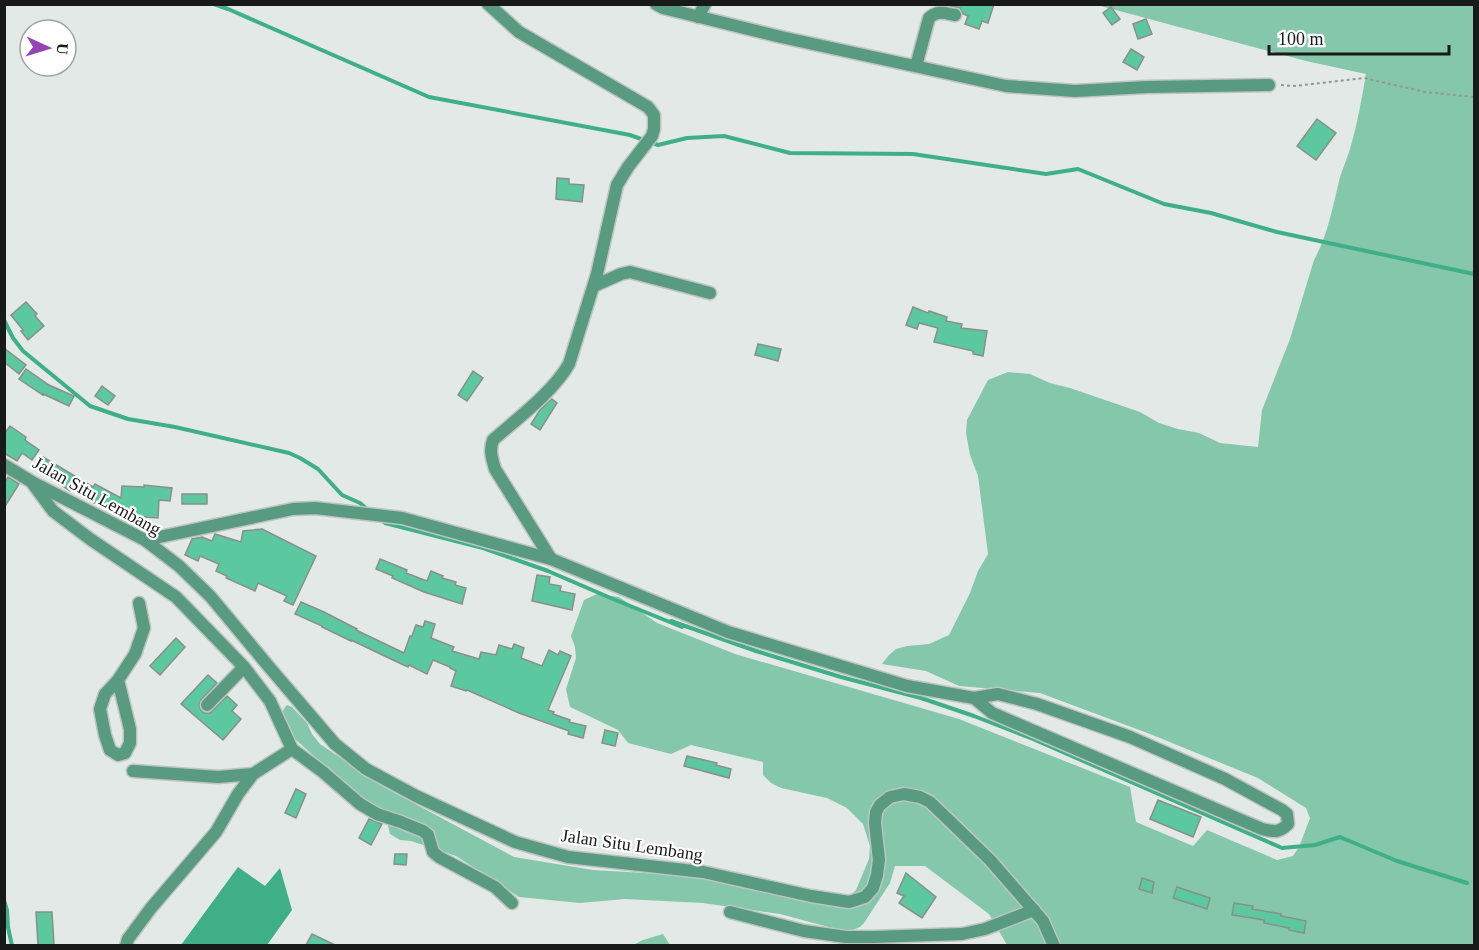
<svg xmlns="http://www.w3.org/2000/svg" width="1479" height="950" viewBox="0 0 1479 950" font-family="Georgia,serif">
  <rect width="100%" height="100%" fill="#e3e9e6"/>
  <g fill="#85c7ab">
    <path d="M1097,5h377v940h-467l-18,-31 -64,-48h-30l-5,17 -26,40 -4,4 -13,5 -67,-18 -77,-11 -78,-4 -45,4 -61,-6 -63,-41 -45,-15 -11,-1 -10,-6 -5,-21 -23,-14 -66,-59c-8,-10 -21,-24 -9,-35l5,2 15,16 5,11 8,10 60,41 134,72 79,13 87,5 42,6 118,24 16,-15 13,-31 1,-13 -7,-22 -16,-16 -20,-10 -46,-10 -10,-5 -8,-8v-13l-72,-17 -20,9 -43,-11 -10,-13 -48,-23 -4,-18 10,-31 -1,-11 -4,-11 13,-36 13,-6 22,3 38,26 78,31 224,65 171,68 6,35 57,24 14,-16 70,30 16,-4 6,-9 11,-29 -4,-10 -48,-30 -108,-44 -110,-41 -81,-7 -33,-15 -44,-7 7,-9 7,-6 11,-3 22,-2 20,-9 21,-42 8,-22 10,-17 -10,-78 -8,-21 -4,-22 1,-13 21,-40 20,-8 22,2 20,9 20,5 70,24 19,11 19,6 21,4 21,10 38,4 4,-37 28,-71 24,-79c14,-25 19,-55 26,-83 4,-12 9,-23 12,-35 6,-22 10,-45 14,-68l-60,-13z"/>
    <polygon points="663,934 670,945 633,945 643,940"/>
  </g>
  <polygon fill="#3eaf87" points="238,867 265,886 280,868 292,910 267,945 181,945"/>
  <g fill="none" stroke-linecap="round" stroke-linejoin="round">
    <g stroke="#3eaf87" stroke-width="4">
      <polyline points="214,4 228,9 429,97 630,135 658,145 687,138 724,136 790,153 913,154 1046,174 1078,169 1164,204 1211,213 1277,232 1474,274"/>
      <polyline points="4,320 13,338 23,351 90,406 128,419 175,427 289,453 300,458 318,469 342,495 360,503 368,510"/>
      <polyline points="381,520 385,523 483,548 548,571 613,599 682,627 671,621 756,651 841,677 921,698 974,716 1033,739 1282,848 1315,845 1340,837 1397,861 1467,883"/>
      <polyline points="4,900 7,910 8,927 12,946"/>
    </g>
  </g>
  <g fill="#5bc89f" stroke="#8a8f8c" stroke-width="1.5">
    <polygon points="941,4 994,4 988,23 982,21 979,29 965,24 968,16 963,14 960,8"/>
    <polygon points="1111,7 1120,19 1112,25 1103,13"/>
    <polygon points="1146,19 1152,34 1138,39 1133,24"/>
    <polygon points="1131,49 1144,57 1137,70 1123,62"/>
    <polygon points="1317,119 1336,133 1316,160 1297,146"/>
    <polygon points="557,178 569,179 569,184 584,185 582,202 556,199"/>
    <polygon points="26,302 37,314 35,316 44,326 28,340 21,331 23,330 11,315"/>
    <polygon points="913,307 928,313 929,311 947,317 946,321 962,324 961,328 987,331 983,356 973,354 973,351 934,342 938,328 919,323 917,329 906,325"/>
    <polygon points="758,344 781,349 778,361 755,355"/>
    <polygon points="4,348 26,365 19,374 4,362"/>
    <polygon points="26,369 49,385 74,396 69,406 43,394 43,395 19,379"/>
    <polygon points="473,371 483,378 467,401 458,395"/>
    <polygon points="102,386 115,396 108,405 95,396"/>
    <polygon points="552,399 557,403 540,430 531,424 540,410"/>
    <polygon points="10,426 26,437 25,440 39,450 32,460 22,453 17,461 4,453 4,434"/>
    <polygon points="43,457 93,487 95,484 121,498 122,486 144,487 144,485 172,488 170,501 159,500 158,518 131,516 130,518 95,502 94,503 71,489 70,491 58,483 59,481 36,468"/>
    <polygon points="8,477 19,484 4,508 4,484"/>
    <rect x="182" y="494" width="25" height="10"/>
    <polygon points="262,529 316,556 293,605 284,601 287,596 258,583 255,591 226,578 227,576 216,571 219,564 200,556 198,561 185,555 192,539 202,537 212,541 215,534 241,542 243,531"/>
    <polygon points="380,559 407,570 406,573 427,581 431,571 443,576 442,578 456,582 455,585 466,588 462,604 424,592 392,578 393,576 376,569"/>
    <polygon points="537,575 550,577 549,584 561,586 560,591 575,594 572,610 532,601"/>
    <polygon points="301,602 324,612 357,629 356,630 404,653 410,636 412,636 416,625 423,627 425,621 435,624 431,638 454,647 452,651 479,659 481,652 496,655 499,645 512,649 514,644 524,648 521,658 542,666 549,650 558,655 560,651 571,656 548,710 554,712 553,714 570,720 569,722 586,726 583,738 568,734 569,731 519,713 467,690 466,691 451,686 456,671 450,668 450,667 433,660 427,674 409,665 408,667 393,660 351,640 351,641 322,627 322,626 295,614"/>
    <polygon points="176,638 185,647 160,675 150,666"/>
    <polygon points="208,675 217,683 201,700 199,704 201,710 204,713 210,713 227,696 237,705 232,711 241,719 223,740 181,704"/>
    <polygon points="605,730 618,733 615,746 602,743"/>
    <polygon points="687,756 717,763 716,765 731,769 729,778 684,766"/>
    <polygon points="296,789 306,794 296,818 285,813"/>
    <polygon points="1158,800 1201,817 1193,837 1150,819"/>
    <polygon points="369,819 382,824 371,845 359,838"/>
    <polygon points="395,854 407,854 406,865 394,864"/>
    <polygon points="906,873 936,897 922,918 899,903 904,896 897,893"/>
    <polygon points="1142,878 1154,882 1152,893 1139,889"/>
    <polygon points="1177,887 1210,898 1207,909 1173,898"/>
    <polygon points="1234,903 1253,906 1252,909 1281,914 1281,916 1306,921 1304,933 1289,930 1289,928 1264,923 1264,920 1232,915"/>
    <polygon points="36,912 52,912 54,945 38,945"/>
    <polygon points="312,934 335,945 306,945"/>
  </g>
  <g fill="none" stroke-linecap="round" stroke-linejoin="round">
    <defs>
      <g id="minor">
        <path d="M488,4l31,28 129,75 6,8v14l-2,7 -24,31 -11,18 -20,89 -28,90c-16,28 -51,54 -76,76 -4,11 -1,18 2,29l56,90"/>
        <polyline points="656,4 663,8 781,37 1006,86 1075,91 1147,87 1269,85"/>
        <polyline points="698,17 705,4"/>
        <path d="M916,66l13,-48c9,-8 15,-5 26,-3"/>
        <polyline points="594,286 621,274 630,272 710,293"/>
        <polyline points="4,465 32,482 145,540 179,566 210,596 270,668 335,744 366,769 416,796 515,842 568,857 703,872 811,896 849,902 865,897 873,888 877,875 879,860 875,823 876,812 880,805 890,797 904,794 920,797 930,802 990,860 1043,921 1054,946"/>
        <polyline points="33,484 53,511 90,539 176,597 244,667 270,701 292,749 253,774 238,794 216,832 151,908 128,939 126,946"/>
        <path d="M145,540l148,-31 22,-1 87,10 149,41 177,73 179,54 67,12 24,-4 39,10 93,33 95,42 57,31 5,4 1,10c-9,9 -14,8 -26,5l-270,-116 -18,-15"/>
        <polyline points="118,680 130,729 130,743 125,753 118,755 110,750 105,735 100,709 105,694 118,680 135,654 144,628 139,603"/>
        <polyline points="207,705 244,667"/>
        <polyline points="292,749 323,772 360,804 377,814 401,822 423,831 428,835 433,852 439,857 495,887 512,903"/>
        <polyline points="133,771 218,777 253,774"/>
        <polyline points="730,912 804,931 846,937 873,937 962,934 985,929 1034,910"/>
      </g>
    </defs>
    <use href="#minor" stroke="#bec4c1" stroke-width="15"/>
    <polyline stroke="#939795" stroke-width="2" stroke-dasharray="3 3" stroke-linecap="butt" points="1281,85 1295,86 1364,78 1425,92 1474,97"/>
    <use href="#minor" stroke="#589b80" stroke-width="12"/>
  </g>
  <g text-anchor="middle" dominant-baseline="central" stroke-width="4.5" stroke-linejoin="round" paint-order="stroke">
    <g font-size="18" fill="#181a19" stroke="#fff">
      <text transform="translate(97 496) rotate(29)">Jalan Situ Lembang</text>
      <text transform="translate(632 845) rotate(8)">Jalan Situ Lembang</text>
    </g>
  </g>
  <rect width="1479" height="950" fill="none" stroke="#181a19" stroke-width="12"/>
  <g transform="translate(48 48) rotate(94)"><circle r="28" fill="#ffffff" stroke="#a3a3a3" stroke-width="1.5"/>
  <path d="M0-4.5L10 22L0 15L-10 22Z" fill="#9544b4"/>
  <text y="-9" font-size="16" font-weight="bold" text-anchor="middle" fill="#181a19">U</text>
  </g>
  <path d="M1269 45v9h180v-9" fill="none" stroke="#181a19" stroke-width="3"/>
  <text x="1278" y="45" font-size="18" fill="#181a19" stroke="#ffffff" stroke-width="4.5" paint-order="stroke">100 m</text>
</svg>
